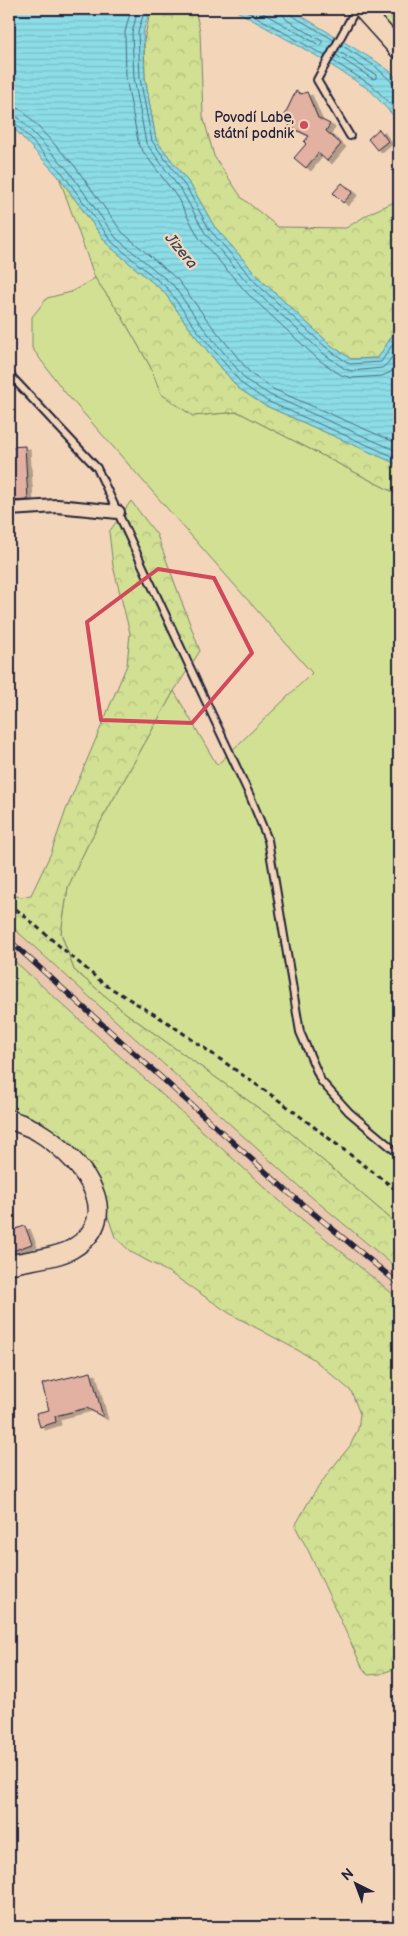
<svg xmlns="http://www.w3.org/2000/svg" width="408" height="1936" viewBox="0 0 408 1936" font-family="'Balsamiq Sans',sans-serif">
  <defs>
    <pattern id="forest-crowns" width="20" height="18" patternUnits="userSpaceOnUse" patternTransform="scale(1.25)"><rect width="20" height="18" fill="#d1e093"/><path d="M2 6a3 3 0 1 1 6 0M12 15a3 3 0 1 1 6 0" fill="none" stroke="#b3c080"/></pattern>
    <pattern id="water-rules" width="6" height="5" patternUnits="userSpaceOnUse" patternTransform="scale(1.25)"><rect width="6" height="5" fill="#8cdde7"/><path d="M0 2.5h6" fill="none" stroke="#78bdc7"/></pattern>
    <filter id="shadow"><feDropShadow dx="5" dy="3" stdDeviation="0" flood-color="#0004"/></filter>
  </defs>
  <rect width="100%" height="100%" fill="#f3d6ba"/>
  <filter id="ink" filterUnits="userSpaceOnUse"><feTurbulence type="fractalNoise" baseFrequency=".02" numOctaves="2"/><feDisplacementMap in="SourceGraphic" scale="10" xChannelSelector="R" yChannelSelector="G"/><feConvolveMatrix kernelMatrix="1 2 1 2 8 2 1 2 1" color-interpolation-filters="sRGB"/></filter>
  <g filter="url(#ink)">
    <polygon fill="#eac8b0" points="9,924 296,1184 399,1270 399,1299 281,1202 9,956"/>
    <polygon fill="#d1e093" stroke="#7a8167" points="95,278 121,315 150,366 162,394 193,416 238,412 399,495 399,1226 278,1122 127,1014 74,970 61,933 68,887 87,846 174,691 217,765 312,673 63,390 32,348 32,317 47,298 71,292"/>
    <g fill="url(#forest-crowns)" stroke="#7a8167">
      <polygon points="151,9 195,9 200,31 203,116 214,156 242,198 278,227 346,228 372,212 399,200 399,325 378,358 351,359 332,346 261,280 214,226 192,187 156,140 145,78 144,40"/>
      <polygon points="376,9 399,9 399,35"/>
      <polygon points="59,177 108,245 164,292 193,333 238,388 264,405 399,465 399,495 238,412 193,416 161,394 150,366 121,315 95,278"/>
      <polygon points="131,501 157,535 200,651 174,691 87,846 68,887 61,933 74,970 127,1014 278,1122 399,1226 399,1270 296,1184 9,924 9,895 22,897 31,895 51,853 66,810 127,665 130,633 113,566 109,532"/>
      <polygon points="9,956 281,1202 399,1299 399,1667 380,1674 368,1675 362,1667 308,1550 295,1526 309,1501 328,1473 350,1446 358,1429 360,1414 351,1391 312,1358 229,1313 170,1273 131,1252 115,1237 98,1188 46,1131 9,1108"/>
    </g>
    <g fill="url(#water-rules)" stroke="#6292a2">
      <polygon points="9,9 150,9 143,33 145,78 156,140 192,187 214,226 261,280 332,346 351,359 378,358 399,325 399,465 264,405 238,388 193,333 164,292 108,245 59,177 9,123"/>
      <polygon points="233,9 290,9 377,62 391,72 399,82 399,122 370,90 315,55"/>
    </g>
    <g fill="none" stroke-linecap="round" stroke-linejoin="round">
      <g stroke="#4c6d80" stroke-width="1">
        <polyline points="131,9 125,32 126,78 139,146 177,197 199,238 248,294 319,360 341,375 352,378 382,376 391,372 399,360"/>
        <polyline points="138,9 132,33 134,78 146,143 183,193 205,233 253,289 324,354 345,369 352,371 382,368 387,364 399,347"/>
        <polyline points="145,9 138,32 140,78 152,141 188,190 209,229 257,284 329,350 350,364 381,362 399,335"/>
        <polyline points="243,9 325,56"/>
        <polyline points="256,9 319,45 322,44 322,41 287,20 283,15 282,9"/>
        <polyline points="289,9 291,15 334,40"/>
        <polyline points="341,45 375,66 394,84 399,85"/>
        <polyline points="336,55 373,79 376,78 376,75 338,51"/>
        <polyline points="333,61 373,86 399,114"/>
        <polyline points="9,107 17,108 24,112 74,165 122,232 178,280 208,321 251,374 273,389 399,444"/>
        <polyline points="9,114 19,118 68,170 116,238 173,285 202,326 246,380 270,395 399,452"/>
        <polyline points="9,120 14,122 63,174 112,242 168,289 197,330 242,384 267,401 399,459"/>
      </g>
    </g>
    <g fill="#e2b1a1" stroke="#22223b" filter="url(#shadow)">
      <polygon points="296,91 301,94 307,92 318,118 330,124 326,131 341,144 327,161 318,153 306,168 294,158 306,144 304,142 309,136 290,127 285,114"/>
      <polygon points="379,129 388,141 377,150 368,139"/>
      <polygon points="342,183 353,192 343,203 333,193"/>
      <polygon points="25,446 28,500 9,501 9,447"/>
      <polygon points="25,1226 32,1244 9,1252 9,1231"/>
      <polygon points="91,1372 103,1417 87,1408 55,1416 56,1422 40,1427 36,1413 49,1410 42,1384"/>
    </g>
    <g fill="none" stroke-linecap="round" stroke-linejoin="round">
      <defs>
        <g id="lane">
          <polyline points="350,136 317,80 356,9"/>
          <polyline points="9,374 97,468 250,796 268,840 300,1032 321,1081 349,1112 399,1154"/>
        </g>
        <polyline id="street" points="9,509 57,506 118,512"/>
        <g id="secondary">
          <polyline points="362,9 399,50"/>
          <path d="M9,1119c9,4 19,7 28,12 39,23 94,83 35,118 -15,9 -45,11 -63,16"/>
        </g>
      </defs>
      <use href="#lane" stroke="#22223b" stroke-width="10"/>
      <use href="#street" stroke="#22223b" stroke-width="16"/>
      <use href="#secondary" stroke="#22223b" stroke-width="21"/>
      <polyline stroke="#22223b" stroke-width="3" stroke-dasharray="5 4" stroke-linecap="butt" points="9,903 104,984 167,1022 284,1104 399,1192"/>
      <use href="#lane" stroke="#f3d6ba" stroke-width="6"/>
      <use href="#street" stroke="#f3d6ba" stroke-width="12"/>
      <use href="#secondary" stroke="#f3d6ba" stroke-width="18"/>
      <defs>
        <polyline id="rail" points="9,940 289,1193 399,1284"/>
      </defs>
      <use href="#rail" stroke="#22223b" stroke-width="5.5"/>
      <use href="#rail" stroke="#f3d6ba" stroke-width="4" stroke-dasharray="11" stroke-linecap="butt"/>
    </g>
  </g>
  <path fill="none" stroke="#d1495b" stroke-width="4" stroke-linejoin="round" d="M158,569l56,9 38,75 -60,70 -91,-3 -14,-98z"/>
  <circle fill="#d1495b" stroke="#f3d6ba" stroke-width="2" cx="304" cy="125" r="5"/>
  <g text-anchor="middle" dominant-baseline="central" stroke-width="4.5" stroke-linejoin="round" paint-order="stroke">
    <g font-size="14" fill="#22223b" stroke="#f3d6ba" text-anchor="end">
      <text x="294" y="117">Povodí Labe,<tspan x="294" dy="16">státní podnik</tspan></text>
    </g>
    <g font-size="15" font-style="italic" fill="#37475d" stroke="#f3d6ba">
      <text transform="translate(181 251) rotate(50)">Jizera</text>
    </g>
  </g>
  <rect width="408" height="1936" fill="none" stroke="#f3d6ba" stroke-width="30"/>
  <rect x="15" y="15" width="378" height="1906" fill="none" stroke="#22223b" stroke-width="2" filter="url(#ink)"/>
  <g transform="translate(356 1884) rotate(318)" stroke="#f3d6ba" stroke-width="4" paint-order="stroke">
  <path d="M0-4L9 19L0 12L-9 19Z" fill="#22223b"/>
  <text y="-8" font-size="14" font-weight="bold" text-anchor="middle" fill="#22223b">N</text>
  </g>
</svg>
